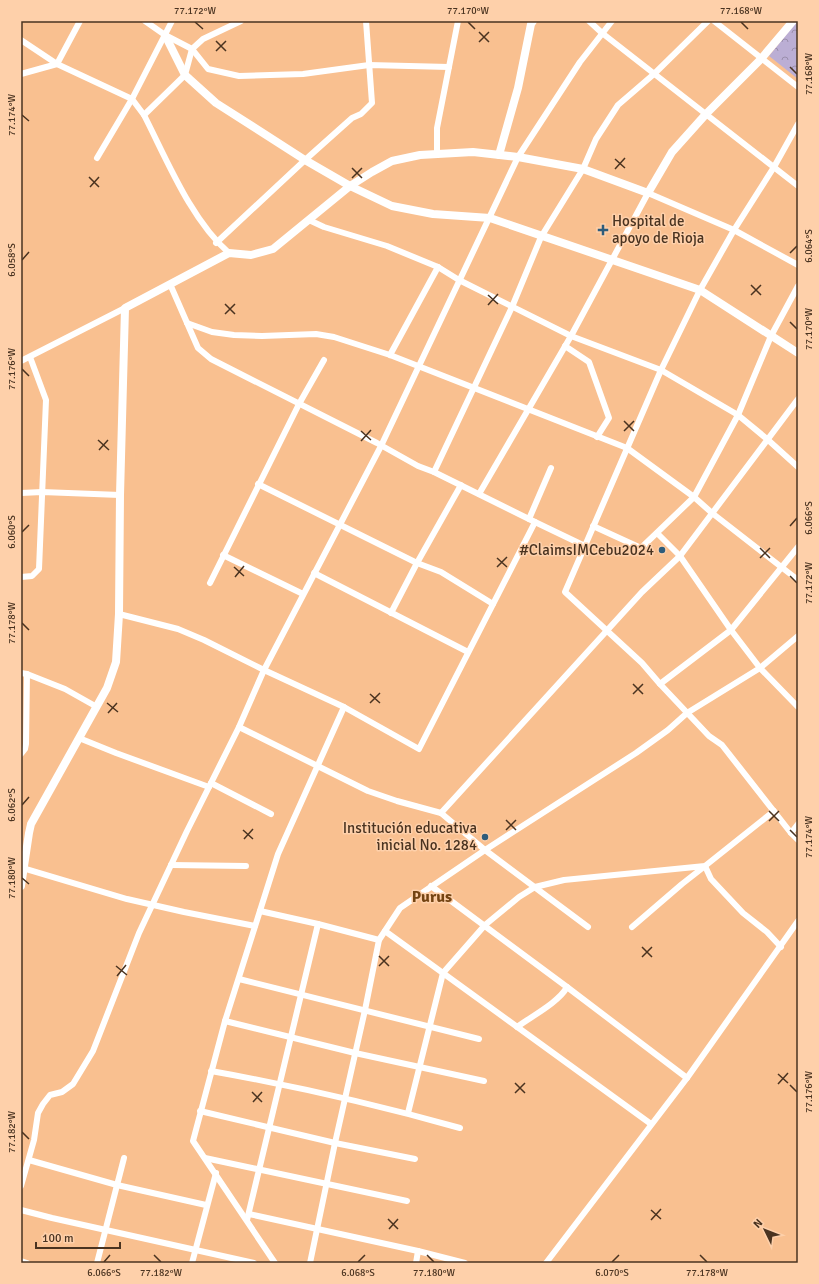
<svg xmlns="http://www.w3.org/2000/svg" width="819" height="1284" viewBox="0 0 819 1284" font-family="Signika,sans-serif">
  <defs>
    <pattern id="park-crowns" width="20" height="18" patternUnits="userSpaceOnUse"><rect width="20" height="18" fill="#bbaed4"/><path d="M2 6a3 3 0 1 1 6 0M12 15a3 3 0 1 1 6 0" fill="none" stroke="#9a8eac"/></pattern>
  </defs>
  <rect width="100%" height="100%" fill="#f9c090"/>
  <polygon fill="url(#park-crowns)" points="797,21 798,21 798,79 769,56"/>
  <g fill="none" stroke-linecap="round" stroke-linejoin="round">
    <g stroke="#fff" stroke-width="6">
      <polyline points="145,21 165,35 192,49 208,69 239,76 303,74 369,65 449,67"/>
      <polyline points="589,21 602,33 798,186"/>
      <polyline points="714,21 798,87"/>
      <polyline points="21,40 57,64 132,99 144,115"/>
      <polyline points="21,74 57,64 80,21"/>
      <polyline points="798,124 774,167 734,230 700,290 661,370 565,592 642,663 660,684 709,736 722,745 791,833 798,840"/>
      <polyline points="437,154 437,128 458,21"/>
      <polyline points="97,158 132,99 172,21"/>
      <polyline points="309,220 324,227 387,246 438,267 459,280 571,336 661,370 738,415 767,439 798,467"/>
      <polyline points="216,243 305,160 352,118 361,114 372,103 366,21"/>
      <path d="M229,253c-38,-33 -62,-93 -85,-138l41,-40 7,-26 11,-10 38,-18"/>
      <polyline points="170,284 198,348 211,359 377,443 418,466 434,472 535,522 585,546"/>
      <polyline points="187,323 212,332 234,335 262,336 316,334 334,337 390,355 627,448 694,497 712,513 798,580"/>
      <polyline points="565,346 589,362 609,418 597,437"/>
      <polyline points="390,355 438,267"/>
      <polyline points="21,361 125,308"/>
      <polyline points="434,472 512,307 541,237 583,169 596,139 618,105 654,74 708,21"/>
      <polyline points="258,484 417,563 441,572 493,604"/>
      <polyline points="21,493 42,492 120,495"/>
      <polyline points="479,494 571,336 648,193 734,230 798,265"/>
      <polyline points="529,519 551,468"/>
      <polyline points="593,526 641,548 694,497 738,415 771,336 798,286"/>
      <polyline points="657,533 680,556 731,630 760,668 798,707"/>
      <polyline points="223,555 303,594"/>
      <polyline points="314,573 468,652"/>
      <polyline points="21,577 32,576 39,569 46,400 30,357"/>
      <polyline points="210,583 299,404 324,360"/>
      <polyline points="391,613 417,563 461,485"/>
      <polyline points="119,614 178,629 204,640 264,670 344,707 278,854 225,1021 193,1141 275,1263"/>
      <polyline points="21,673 27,674 65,689 97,707"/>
      <polyline points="660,684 731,630 798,547"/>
      <polyline points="344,707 419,749 535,522"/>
      <polyline points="239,727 368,791 397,801 441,813 485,850 588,927"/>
      <polyline points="79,738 116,753 209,787"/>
      <polyline points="21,754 25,749 26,744 27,674"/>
      <polyline points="211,783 271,814"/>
      <polyline points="441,813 642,592 680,556 798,399"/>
      <polyline points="791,833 798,824"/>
      <polyline points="171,865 246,866"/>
      <polyline points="23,868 127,899 184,912 255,926"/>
      <polyline points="431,886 567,987 687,1078"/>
      <polyline points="260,911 318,924 379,940"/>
      <polyline points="632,927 682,884 705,866 711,879 743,913 767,932 781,947"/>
      <polyline points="385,931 651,1124"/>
      <polyline points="239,979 479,1039"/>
      <polyline points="225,1021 355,1053 484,1081"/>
      <path d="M517,1027c15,-11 42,-25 50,-40"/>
      <path d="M211,1071c84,15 167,34 249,57"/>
      <polyline points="200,1111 335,1143 415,1159"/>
      <polyline points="408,1113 443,973 485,925 519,897 535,887 564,880 705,866 774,811"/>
      <polyline points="205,1158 407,1201"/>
      <polyline points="29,1160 117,1185 206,1205"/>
      <polyline points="21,1186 34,1140 38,1113 43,1104 50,1095 62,1092 73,1084 93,1051 139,933 187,831 239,727 264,670 381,446 518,157 580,62 612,21"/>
      <polyline points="21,1210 52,1218 254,1263"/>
      <polyline points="249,1214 418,1251 465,1263"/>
      <polyline points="247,1220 318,924"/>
      <polyline points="21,1261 27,1263"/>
      <polyline points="97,1263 124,1158"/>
      <polyline points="192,1263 216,1173"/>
      <polyline points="310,1263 335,1143 365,1010 379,940 400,908 485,850 636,753 668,730 687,713 760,668 798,636"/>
      <polyline points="416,1263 418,1251"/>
      <polyline points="546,1263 687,1078 798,921"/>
    </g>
    <g stroke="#fff" stroke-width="8">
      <polyline points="165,35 185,75 216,103 305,160 350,186 392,206 433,214 490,218 700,290 798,353"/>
      <polyline points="499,155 518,88 531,24 533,21"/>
      <polyline points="21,886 29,833 31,824 107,688 116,662 119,614 120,495 125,308 229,253 251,255 273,249 350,186 372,172 392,161 420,155 473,152 518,157 583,169 648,193 672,152 706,114 761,59 793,21"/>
    </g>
  </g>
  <path fill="none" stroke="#4a3320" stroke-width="1.5" d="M195,22l8,7M468,22l7,7M741,22l7,7M479,32l10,10M216,41l10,10M479,42l10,-10M216,51l10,-10M790,67l7,7M22,115l7,6M615,159l10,9M352,168l10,10M615,169l10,-11M89,177l10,10M352,178l10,-10M90,187l9,-10M790,253l7,-7M22,260l7,-8M751,285l10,10M488,295l10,9M751,295l10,-10M225,304l10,10M488,305l10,-11M225,314l10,-10M790,322l7,7M22,369l7,7M624,421l10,10M361,431l10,9M624,431l10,-10M98,440l11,10M361,441l10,-11M99,450l9,-10M790,526l7,-8M22,532l7,-7M760,548l10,10M497,558l10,9M760,558l10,-10M234,567l10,9M497,567l10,-10M790,576l7,7M235,577l9,-11M22,623l7,7M633,684l10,10M370,694l10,9M633,694l10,-10M107,703l11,9M370,703l10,-10M108,713l9,-10M22,805l7,-8M769,811l10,10M506,820l10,10M769,821l10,-10M243,830l10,9M506,830l10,-10M790,830l7,7M244,839l9,-10M22,878l7,6M642,947l10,10M379,956l10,10M642,957l10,-10M116,966l11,9M379,966l10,-10M117,976l9,-11M778,1074l10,9M515,1083l10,10M778,1084l10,-11M790,1085l7,7M252,1092l10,10M515,1093l10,-10M253,1102l9,-10M22,1132l7,7M651,1210l10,9M388,1219l10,10M651,1220l10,-11M389,1229l9,-10M154,1255l7,7M427,1255l7,7M700,1255l7,7M104,1262l6,-7M358,1262l7,-7M612,1262l7,-7"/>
  <g fill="#2e5c7b" stroke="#fed0aa" stroke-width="1.5">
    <path d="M601 224h4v4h4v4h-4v4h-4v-4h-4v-4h4z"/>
    <circle cx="662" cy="550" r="4"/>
    <circle cx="485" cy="837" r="4"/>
  </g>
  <g text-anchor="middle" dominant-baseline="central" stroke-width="3" stroke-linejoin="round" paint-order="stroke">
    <g font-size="15" fill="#4a3320" stroke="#fed0aa" text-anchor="end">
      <text x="612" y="221" text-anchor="start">Hospital de<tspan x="612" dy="17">apoyo de Rioja</tspan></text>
      <text x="654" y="550">#ClaimsIMCebu2024</text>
      <text x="477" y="828">Institución educativa<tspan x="477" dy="17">inicial No. 1284</tspan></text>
    </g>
    <g font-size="16" font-weight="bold" fill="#744413" stroke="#fed0aa">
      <text x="432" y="897">Purus</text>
    </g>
  </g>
  <rect width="819" height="1284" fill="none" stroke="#fed0aa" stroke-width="44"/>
  <g transform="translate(765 1230) rotate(313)" stroke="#fed0aa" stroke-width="3" paint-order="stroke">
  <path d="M0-3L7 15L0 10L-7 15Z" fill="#4a3320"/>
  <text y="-6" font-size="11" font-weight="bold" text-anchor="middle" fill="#4a3320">N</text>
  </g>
  <path d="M36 1242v6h84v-6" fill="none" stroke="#4a3320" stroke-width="2"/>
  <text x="42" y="1242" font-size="12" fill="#4a3320" stroke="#fed0aa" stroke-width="3" paint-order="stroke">100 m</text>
  <rect x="22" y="22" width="775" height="1240" fill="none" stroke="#4a3320" stroke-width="1.5"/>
  <g font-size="10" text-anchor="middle" fill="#4a3320">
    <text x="195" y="14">77.172°W</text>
    <text x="468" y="14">77.170°W</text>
    <text x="741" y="14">77.168°W</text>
    <text transform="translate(808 74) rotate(-90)" y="4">77.168°W</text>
    <text transform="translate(11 115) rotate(-90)" y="4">77.174°W</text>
    <text transform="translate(808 246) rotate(-90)" y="4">6.064°S</text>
    <text transform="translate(11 260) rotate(-90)" y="4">6.058°S</text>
    <text transform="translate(808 329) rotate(-90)" y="4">77.170°W</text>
    <text transform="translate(11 369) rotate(-90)" y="4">77.176°W</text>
    <text transform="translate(808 518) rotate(-90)" y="4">6.066°S</text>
    <text transform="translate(11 532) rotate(-90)" y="4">6.060°S</text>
    <text transform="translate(808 583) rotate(-90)" y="4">77.172°W</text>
    <text transform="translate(11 623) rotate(-90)" y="4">77.178°W</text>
    <text transform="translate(11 805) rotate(-90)" y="4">6.062°S</text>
    <text transform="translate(808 837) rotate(-90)" y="4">77.174°W</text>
    <text transform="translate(11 878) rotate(-90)" y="4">77.180°W</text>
    <text transform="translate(808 1092) rotate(-90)" y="4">77.176°W</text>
    <text transform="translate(11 1132) rotate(-90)" y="4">77.182°W</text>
    <text x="104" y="1276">6.066°S</text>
    <text x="161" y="1276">77.182°W</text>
    <text x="358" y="1276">6.068°S</text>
    <text x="434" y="1276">77.180°W</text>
    <text x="612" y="1276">6.070°S</text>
    <text x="707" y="1276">77.178°W</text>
  </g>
</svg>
